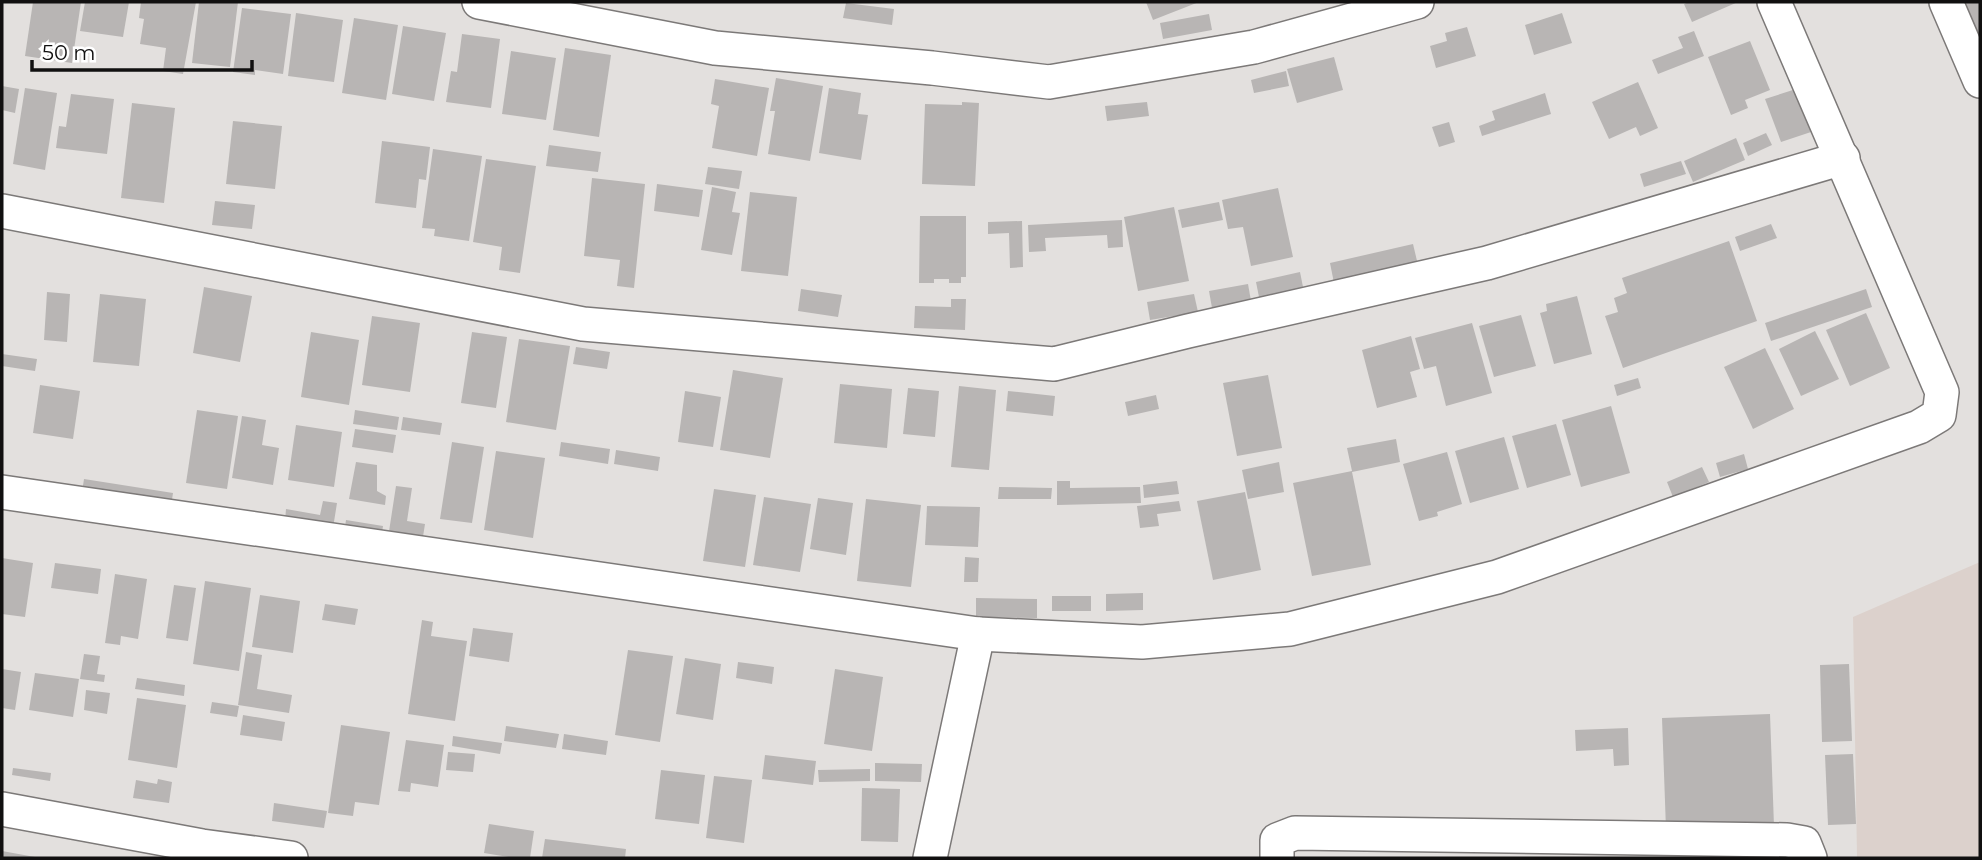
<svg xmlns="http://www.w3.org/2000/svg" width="1982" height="860" viewBox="0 0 1982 860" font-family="Montserrat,sans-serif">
  <rect width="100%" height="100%" fill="#e3e0de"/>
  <polygon fill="#dcd1cc" points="1980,562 1980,858 1857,858 1853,617"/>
  <g fill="#b8b5b4">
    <polygon points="33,2 81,2 72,63 25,56"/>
    <polygon points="85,2 129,2 123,37 80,31"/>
    <polygon points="141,2 196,2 183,74 163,71 166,48 140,44 144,19 139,18"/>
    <polygon points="199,2 238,2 230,67 192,63"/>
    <polygon points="1146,2 1199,2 1153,20"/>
    <polygon points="1689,2 1738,2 1692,22 1684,4"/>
    <polygon points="1961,2 1980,2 1980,51"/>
    <polygon points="846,3 894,9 892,25 843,18"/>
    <polygon points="242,8 291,14 283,74 255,70 255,75 233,72"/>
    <polygon points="296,13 343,20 334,82 288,76"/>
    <polygon points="1562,13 1572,43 1534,55 1525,25"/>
    <polygon points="1209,14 1212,30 1163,39 1160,23"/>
    <polygon points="354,18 398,25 386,100 342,93"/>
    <polygon points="403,26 446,33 434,101 392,94"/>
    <polygon points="1467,27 1476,56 1436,68 1430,46 1447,41 1445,33"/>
    <polygon points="1694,31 1704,56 1658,74 1652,60 1683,48 1678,37"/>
    <polygon points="462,34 500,39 491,108 446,102 451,71 457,72"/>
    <polygon points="1750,41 1770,90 1745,100 1748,108 1731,115 1708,57"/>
    <polygon points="565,48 611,55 599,137 553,130"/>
    <polygon points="511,51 556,58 546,120 502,114"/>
    <polygon points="1334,57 1343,90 1297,103 1287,69"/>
    <polygon points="1286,71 1289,86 1254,93 1251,80"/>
    <polygon points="776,78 823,86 810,161 768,154 775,111 770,111"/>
    <polygon points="715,79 769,88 757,156 712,148 719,106 711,104"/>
    <polygon points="1638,82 1658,128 1640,136 1636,127 1609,139 1592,102"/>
    <polygon points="2,86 19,89 15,113 2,110"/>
    <polygon points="25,88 57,93 45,170 13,164"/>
    <polygon points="829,88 861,93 858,114 868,115 861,160 819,153"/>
    <polygon points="1796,89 1811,132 1781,142 1765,99"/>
    <polygon points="1545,93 1551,114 1482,136 1479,126 1495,120 1492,111"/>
    <polygon points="71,94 114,99 107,154 56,148 59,126 66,127"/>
    <polygon points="962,102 979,103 975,186 922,184 925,104 962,105"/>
    <polygon points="1147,102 1149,116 1107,121 1105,106"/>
    <polygon points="132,103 175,108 164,203 121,198"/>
    <polygon points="233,121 282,126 275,189 226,184"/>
    <polygon points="1449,122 1455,142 1439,147 1432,127"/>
    <polygon points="1766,133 1772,145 1748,156 1743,143"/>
    <polygon points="1736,138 1745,160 1693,182 1684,161"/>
    <polygon points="382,141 430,147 426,180 419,179 416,208 375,203"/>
    <polygon points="549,145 601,152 598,172 546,166"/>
    <polygon points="433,149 482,156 469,241 434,236 435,229 422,228"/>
    <polygon points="486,159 536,166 520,273 499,270 502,247 473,242"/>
    <polygon points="1681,161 1686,174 1644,187 1640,174"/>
    <polygon points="708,167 742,171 739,189 705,184"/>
    <polygon points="592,178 645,184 634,288 617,286 620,260 584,256"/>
    <polygon points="657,184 703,190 699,217 654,211"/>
    <polygon points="712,187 736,192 732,212 740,213 732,255 701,250"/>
    <polygon points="1278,188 1293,257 1251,266 1243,227 1228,229 1222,200"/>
    <polygon points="750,192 797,197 788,276 741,271"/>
    <polygon points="215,201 255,205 252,229 212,225"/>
    <polygon points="1219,202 1223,220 1182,228 1178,210"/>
    <polygon points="1174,207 1189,281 1138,291 1124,217"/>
    <polygon points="920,216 966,216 966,277 961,277 961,283 949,283 949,279 934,279 934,283 919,283"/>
    <polygon points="1122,220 1123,247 1108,248 1107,235 1045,238 1046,251 1029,252 1028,225"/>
    <polygon points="1022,221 1023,267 1010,268 1009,233 988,234 988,222"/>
    <polygon points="1771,224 1777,238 1740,251 1735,237"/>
    <polygon points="1729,241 1757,321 1623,368 1605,316 1618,312 1614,298 1627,293 1622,278"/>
    <polygon points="1413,244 1418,265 1334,283 1330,263"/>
    <polygon points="1300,272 1304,292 1260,302 1256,282"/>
    <polygon points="1248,284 1251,301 1212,308 1209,291"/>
    <polygon points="204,287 252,296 240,362 193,353"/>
    <polygon points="801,289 842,295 838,317 798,311"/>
    <polygon points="1866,289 1872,307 1771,341 1765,323"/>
    <polygon points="47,292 70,294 67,342 44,340"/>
    <polygon points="100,294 146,299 139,366 93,362"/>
    <polygon points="1194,294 1198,312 1150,320 1147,302"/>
    <polygon points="1577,296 1592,354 1554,364 1540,313 1547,311 1546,304"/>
    <polygon points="951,299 966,299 965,330 914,328 915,306 951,307"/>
    <polygon points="1866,313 1890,368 1850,386 1826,330"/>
    <polygon points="1521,315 1536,366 1494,377 1479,326"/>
    <polygon points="372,316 420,323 410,392 362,385"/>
    <polygon points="1472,323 1492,393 1446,406 1436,366 1424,369 1415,338"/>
    <polygon points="1815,331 1839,379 1801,396 1779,349"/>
    <polygon points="311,332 359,340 349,405 301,397"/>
    <polygon points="472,332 507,337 496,408 461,403"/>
    <polygon points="1411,336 1420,369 1410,372 1417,397 1377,408 1362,350"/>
    <polygon points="519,339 570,346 556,430 506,422"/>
    <polygon points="576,347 610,352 607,369 573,364"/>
    <polygon points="1765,348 1794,409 1753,429 1724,367"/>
    <polygon points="2,354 37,359 35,371 2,366"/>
    <polygon points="733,370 783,378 770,458 720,450"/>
    <polygon points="1268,375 1282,448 1237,456 1223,383"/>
    <polygon points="1638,378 1641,388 1617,396 1614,385"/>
    <polygon points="840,384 892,389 887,448 834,443"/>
    <polygon points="40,385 80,391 73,439 33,433"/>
    <polygon points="959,386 996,390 989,470 951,467"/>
    <polygon points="908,388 939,391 935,437 903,434"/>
    <polygon points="685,391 721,397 713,447 678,442"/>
    <polygon points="1008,391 1055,396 1053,416 1006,411"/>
    <polygon points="1156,395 1159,409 1128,416 1125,402"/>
    <polygon points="1611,406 1630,473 1581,487 1562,420"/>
    <polygon points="197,410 238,416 227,489 186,483"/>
    <polygon points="355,410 399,417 397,430 353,424"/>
    <polygon points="242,416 266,420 262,445 279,448 273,485 232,478"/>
    <polygon points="403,417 442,423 440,435 401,430"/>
    <polygon points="1556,424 1571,475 1527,488 1512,436"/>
    <polygon points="296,425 342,432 334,487 288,480"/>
    <polygon points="355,429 396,435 393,453 352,447"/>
    <polygon points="1504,437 1519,489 1470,503 1455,451"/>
    <polygon points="1396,439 1400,462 1352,472 1371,565 1312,576 1293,483 1352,471 1347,448"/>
    <polygon points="452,442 484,447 472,523 440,519"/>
    <polygon points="561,442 610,449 608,464 559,456"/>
    <polygon points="616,450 660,457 658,471 614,464"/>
    <polygon points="496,451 545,458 533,538 484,530"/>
    <polygon points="1447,452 1462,504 1437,512 1438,516 1419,521 1403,464"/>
    <polygon points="1744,454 1748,469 1720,477 1716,463"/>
    <polygon points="356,462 377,465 377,491 386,496 385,505 349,499"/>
    <polygon points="1279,462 1284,492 1248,499 1242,470"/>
    <polygon points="1702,467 1709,482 1673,497 1667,482"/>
    <polygon points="84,479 173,493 171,506 82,492"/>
    <polygon points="1057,481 1070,481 1070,488 1140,487 1141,503 1057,505"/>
    <polygon points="1177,481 1179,494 1144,498 1143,485"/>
    <polygon points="396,486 412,488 407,521 425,524 422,543 388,538"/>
    <polygon points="999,487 1052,488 1051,499 998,499"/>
    <polygon points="714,489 756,495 745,567 703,561"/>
    <polygon points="1245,492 1261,570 1213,580 1197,501"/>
    <polygon points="764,497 811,504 800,572 753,565"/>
    <polygon points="818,498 853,503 846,555 810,549"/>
    <polygon points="866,499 921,505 911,587 857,581"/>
    <polygon points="323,501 337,503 333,528 285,521 286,509 320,515"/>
    <polygon points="1179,501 1181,511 1157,514 1159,526 1140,528 1137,506"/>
    <polygon points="927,506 980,507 978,547 925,545"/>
    <polygon points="346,520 383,526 381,540 344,534"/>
    <polygon points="965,557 979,558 978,582 964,582"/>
    <polygon points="2,558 33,563 25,617 2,614"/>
    <polygon points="55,563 101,569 98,594 51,588"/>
    <polygon points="115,574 147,579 138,639 121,636 120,645 105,643"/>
    <polygon points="205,581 251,588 239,671 193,664"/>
    <polygon points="174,585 196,588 188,641 166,638"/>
    <polygon points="1143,593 1143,610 1106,611 1106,594"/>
    <polygon points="260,595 300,601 293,653 252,647"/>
    <rect x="1052" y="596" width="39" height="15"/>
    <polygon points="976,598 1037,599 1037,618 976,617"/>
    <polygon points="325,604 358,609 355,625 322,620"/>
    <polygon points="422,620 433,622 431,636 467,641 455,721 408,714"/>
    <polygon points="473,628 513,633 509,662 469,656"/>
    <polygon points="628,650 673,656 660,742 615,735"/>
    <polygon points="246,652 262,655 257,689 292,695 289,713 238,705"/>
    <polygon points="84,654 100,656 97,674 105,675 104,682 80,679"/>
    <polygon points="685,658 721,664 713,720 676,714"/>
    <polygon points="738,662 774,667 772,684 736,678"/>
    <polygon points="1849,664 1852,741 1822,742 1820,665"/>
    <polygon points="2,669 21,672 15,710 2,708"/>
    <polygon points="835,669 883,677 872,751 824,744"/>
    <polygon points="35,673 79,679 73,717 29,710"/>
    <polygon points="137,678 185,685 184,696 135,689"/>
    <polygon points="86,690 110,693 107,714 84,710"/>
    <polygon points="137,698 186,705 177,768 128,760"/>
    <polygon points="212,702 239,706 237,717 210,713"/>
    <polygon points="1770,714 1774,826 1666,829 1662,718"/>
    <polygon points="243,715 285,722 282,741 240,735"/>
    <polygon points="341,725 390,732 379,805 355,802 353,816 328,813"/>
    <polygon points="506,726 559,734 556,748 504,741"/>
    <polygon points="1628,728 1629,765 1614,766 1613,749 1576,751 1575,730"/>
    <polygon points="564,734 608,741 606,755 562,749"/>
    <polygon points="453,736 502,743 500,754 452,746"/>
    <polygon points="406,740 444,745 438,787 411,783 410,792 398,791"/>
    <polygon points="448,752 475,754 473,772 446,770"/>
    <polygon points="1853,754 1856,824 1828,825 1825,755"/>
    <polygon points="765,755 816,761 813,785 762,779"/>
    <polygon points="875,763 922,764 921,782 875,781"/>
    <polygon points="13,768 51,773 50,781 12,775"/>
    <polygon points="870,769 870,781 819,782 818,770"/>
    <polygon points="661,770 705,775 699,824 655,819"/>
    <polygon points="714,776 752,780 744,843 706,838"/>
    <polygon points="158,779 172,782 169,803 133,798 136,780 157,784"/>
    <polygon points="862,788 900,789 898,842 861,841"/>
    <polygon points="274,803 327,811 324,828 272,821"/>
    <polygon points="489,824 534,831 530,858 514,858 484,853"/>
    <polygon points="545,839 626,849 625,858 542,858"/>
    <polygon points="2,851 35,857 35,858 2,858"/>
  </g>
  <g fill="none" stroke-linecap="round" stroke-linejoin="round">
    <defs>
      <g id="minor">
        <polyline points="479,2 715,48 932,68 1049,82 1254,47 1417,2"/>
        <polyline points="1946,2 1980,81"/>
        <polyline points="2,211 583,324 1054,364 1188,331 1487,263 1843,158"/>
        <polyline points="2,492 978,634 1142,642 1290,629 1497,577 1919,427 1939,415 1942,392 1774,2"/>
        <polyline points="2,809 202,846 291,858"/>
        <polyline points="930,858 978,634"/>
        <polyline points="1277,858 1277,840 1295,833 1787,840 1804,843 1810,858"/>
      </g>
    </defs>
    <use href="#minor" stroke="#7c7978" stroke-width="36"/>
    <use href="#minor" stroke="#fff" stroke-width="33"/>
  </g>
  <rect width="1982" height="860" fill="none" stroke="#111010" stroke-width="7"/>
  <path d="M32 60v10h220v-10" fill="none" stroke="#111010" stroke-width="3.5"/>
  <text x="42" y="60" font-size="21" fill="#111010" stroke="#ffffff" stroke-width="5" paint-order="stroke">50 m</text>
</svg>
